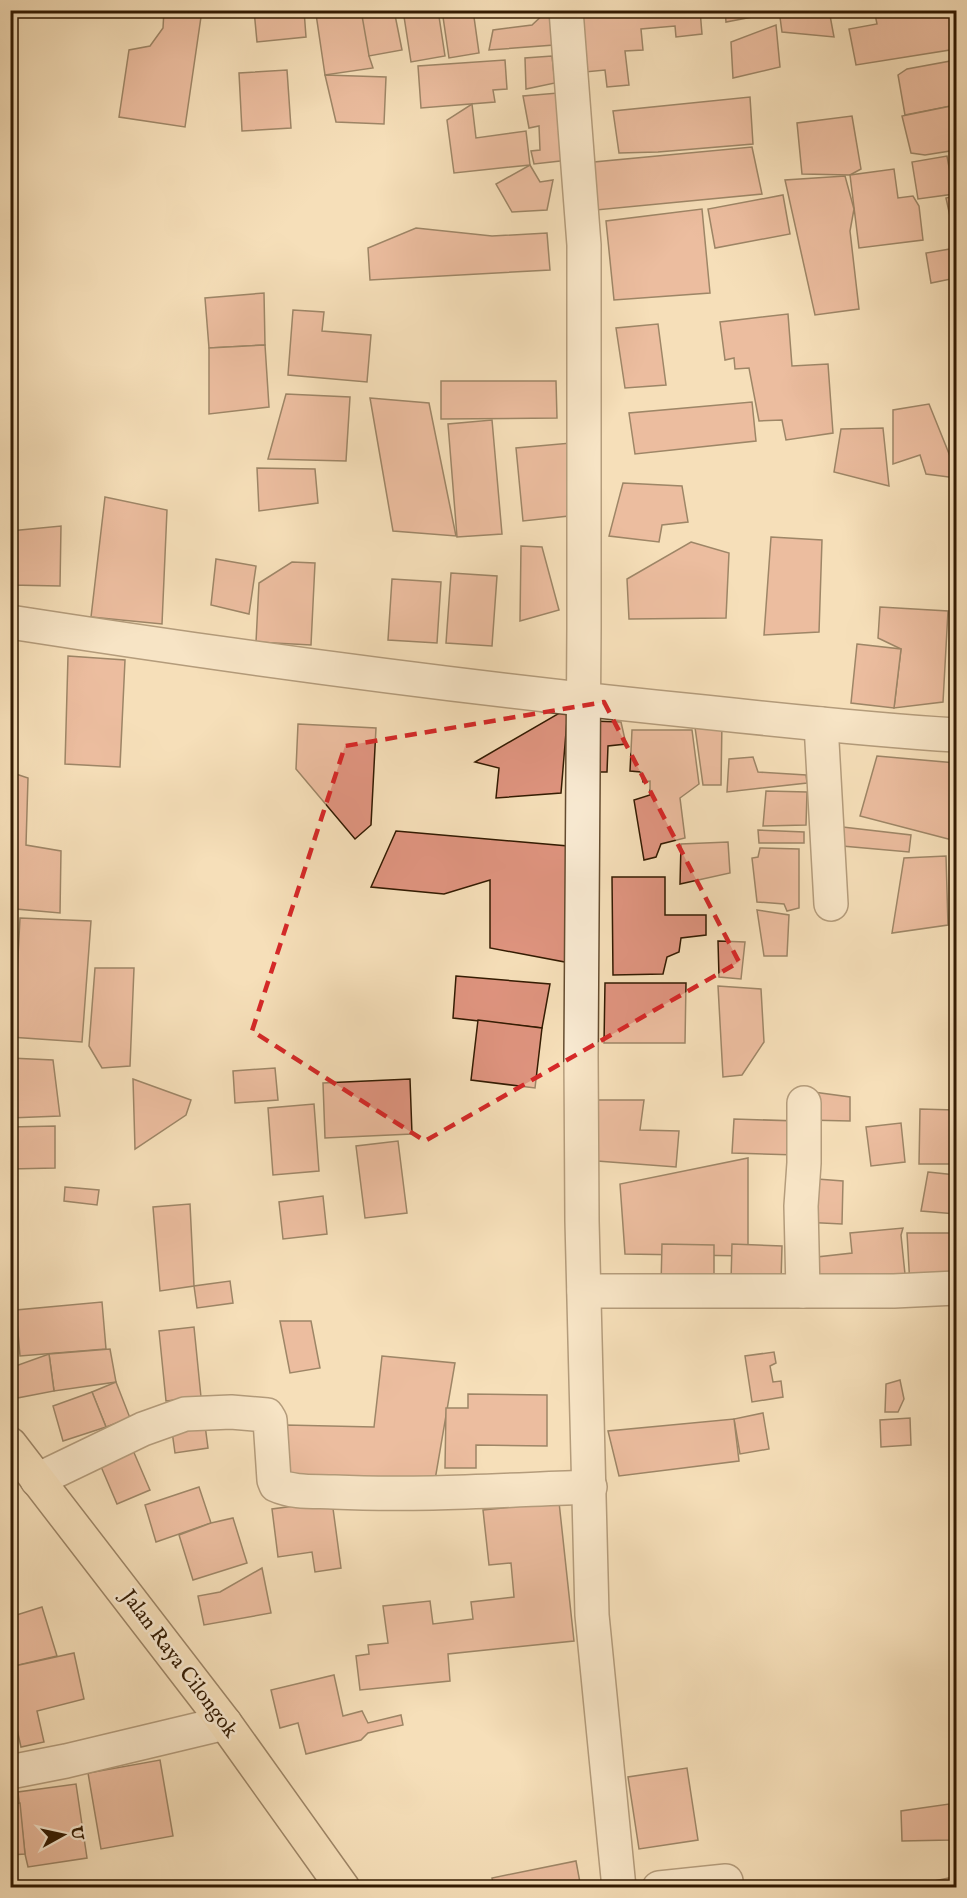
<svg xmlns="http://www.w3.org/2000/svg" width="967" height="1898" viewBox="0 0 967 1898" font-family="'IM FELL English',serif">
  <rect width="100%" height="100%" fill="#f6dfb9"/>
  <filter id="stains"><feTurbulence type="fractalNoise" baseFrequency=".00333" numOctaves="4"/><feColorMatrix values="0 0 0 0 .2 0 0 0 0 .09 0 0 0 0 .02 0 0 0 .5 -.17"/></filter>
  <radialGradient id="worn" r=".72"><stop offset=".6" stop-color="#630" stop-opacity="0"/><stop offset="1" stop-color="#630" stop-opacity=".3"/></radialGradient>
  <g fill="#df947f" stroke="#331b02" stroke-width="1.5">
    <polygon points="164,10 202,10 185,127 119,117 129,50 150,46 163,28"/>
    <polygon points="254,10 304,10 306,37 257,42"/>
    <polygon points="332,10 361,10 369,39 369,56 373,68 325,75 316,14"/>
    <polygon points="361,10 394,10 402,50 369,56"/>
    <polygon points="403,10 438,10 445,56 411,62"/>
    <polygon points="442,10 473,10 479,53 449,58"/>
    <polygon points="548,10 551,10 554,45 489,50 493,30 532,25"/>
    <polygon points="579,10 700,10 702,34 676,37 675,26 641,29 643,50 625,51 629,85 607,87 605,70 585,72"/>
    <polygon points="725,10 767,10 768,14 726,22"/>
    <polygon points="779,10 829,10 834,37 782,32"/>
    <polygon points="897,10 956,10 956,49 856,65 849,29 877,24 875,14"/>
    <polygon points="776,25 780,67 733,78 731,42"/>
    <polygon points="552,56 555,83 526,89 525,58"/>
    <polygon points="505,60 507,89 493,90 495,102 421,108 418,66"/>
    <polygon points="956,60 956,105 905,115 898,75 907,69"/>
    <polygon points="287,70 291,128 242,131 239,73"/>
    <polygon points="325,75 386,77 384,124 336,122"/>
    <polygon points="558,93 569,160 534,164 531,151 540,150 539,126 529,128 523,96"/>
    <polygon points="750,97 753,144 658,152 619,153 613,111"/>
    <polygon points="472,104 476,138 526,131 530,165 454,173 447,120"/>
    <polygon points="956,105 956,150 925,155 911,153 902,116"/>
    <polygon points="852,116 861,169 850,175 802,174 797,123"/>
    <polygon points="752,147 762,194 596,210 594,162"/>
    <polygon points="947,156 954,194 918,199 912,162"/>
    <polygon points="530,165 540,182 553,180 547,210 512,212 496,184"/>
    <polygon points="894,169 898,198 913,196 919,206 923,240 859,248 850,175"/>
    <polygon points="845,176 854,209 850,231 859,309 815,315 785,180"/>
    <polygon points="783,195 790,234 715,248 708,209"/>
    <polygon points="956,196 956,230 953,230 946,198"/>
    <polygon points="702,209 710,293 614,300 606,221"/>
    <polygon points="416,228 492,236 547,233 550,270 370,280 368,248"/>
    <polygon points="956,248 956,278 931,283 926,253"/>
    <polygon points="264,293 265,345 209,348 205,298"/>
    <polygon points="293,310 324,312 322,331 371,335 367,382 288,375"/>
    <polygon points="788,314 792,366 828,364 833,433 786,440 782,420 759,421 749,368 735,369 734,358 725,360 720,322"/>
    <polygon points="658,324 666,385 625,388 616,328"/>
    <polygon points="265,345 269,407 209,414 209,348"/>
    <polygon points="441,381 556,381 557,418 441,419"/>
    <polygon points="286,394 350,397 346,461 268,459"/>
    <polygon points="370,398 429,403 456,536 393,531"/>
    <polygon points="752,402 756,441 635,454 629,413"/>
    <polygon points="929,404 956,471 956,478 926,474 920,455 893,464 893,410"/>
    <polygon points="492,420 502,534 457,537 448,424"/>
    <polygon points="883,428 889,486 834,472 841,429"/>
    <polygon points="571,443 578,515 523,521 516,448"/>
    <polygon points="257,468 315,469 318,503 259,511"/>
    <polygon points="623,483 682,486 688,522 662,525 659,542 609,536"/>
    <polygon points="105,497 167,510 162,624 91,617"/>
    <polygon points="61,526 60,586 10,585 10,531"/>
    <polygon points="771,537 822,540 819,632 764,635"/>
    <polygon points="691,542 729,553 726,618 629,619 627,579"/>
    <polygon points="521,546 542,547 559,610 520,621"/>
    <polygon points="216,559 256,566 249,614 211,605"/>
    <polygon points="292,562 315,563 311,645 256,642 259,583"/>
    <polygon points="451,573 497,576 492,646 446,643"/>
    <polygon points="392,579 441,582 437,643 388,640"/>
    <polygon points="880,607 948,611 943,702 894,708 901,649 878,638"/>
    <polygon points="10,640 14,641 11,757 10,757"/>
    <polygon points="857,644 901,649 894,708 851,703"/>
    <polygon points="68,656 125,660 120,767 65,764"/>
    <polygon points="568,708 561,793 496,798 499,768 475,762"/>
    <polygon points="694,720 722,721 721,785 703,785"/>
    <polygon points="591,721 621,722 626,744 608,746 607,772 595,772"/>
    <polygon points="298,724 376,728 371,825 355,839 296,769"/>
    <polygon points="632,730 692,730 699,784 680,798 685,838 661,844 656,857 644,860 634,800 650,795 650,781 643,782 641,772 630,771"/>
    <polygon points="877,756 956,763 956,841 860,816"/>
    <polygon points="753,757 758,772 806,775 807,783 727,792 729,759"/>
    <polygon points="10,772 28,778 26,845 61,851 60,913 16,909 17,896 10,896"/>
    <polygon points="766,791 807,792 806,825 763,826"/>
    <polygon points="834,826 911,835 909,852 831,845"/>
    <polygon points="758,830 804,832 804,843 759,843"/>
    <polygon points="396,831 568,846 565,962 490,948 490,880 444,894 371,887"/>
    <polygon points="728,842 730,873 680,884 681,844"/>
    <polygon points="760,848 799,849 799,908 787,911 784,904 757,902 752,858 758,857"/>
    <polygon points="946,856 948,925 892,933 904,858"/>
    <polygon points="612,877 665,877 665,915 706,915 706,935 681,938 679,952 667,957 663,974 613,975"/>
    <polygon points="757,910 789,915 787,956 764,956"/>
    <polygon points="20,918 91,921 82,1042 10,1037 10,992 16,994"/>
    <polygon points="718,941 745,942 741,979 719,977"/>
    <polygon points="95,968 134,968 130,1066 102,1068 89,1046"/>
    <polygon points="456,976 550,984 542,1028 453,1018"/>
    <polygon points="605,983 686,983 685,1043 604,1043"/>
    <polygon points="718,986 761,989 764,1042 742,1075 723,1077"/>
    <polygon points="478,1020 542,1028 535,1088 471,1080"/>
    <polygon points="10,1058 53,1060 60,1116 10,1118"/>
    <polygon points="275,1068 278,1100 235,1103 233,1071"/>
    <polygon points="133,1079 191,1100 186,1115 135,1149"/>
    <polygon points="410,1079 412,1134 325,1138 323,1083"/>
    <polygon points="806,1091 850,1097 850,1121 806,1120"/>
    <polygon points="584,1100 644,1100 640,1130 679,1131 676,1167 584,1160"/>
    <polygon points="314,1104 319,1171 273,1175 268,1108"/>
    <polygon points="920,1109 955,1110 954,1164 919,1164"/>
    <polygon points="734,1119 798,1121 797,1155 732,1153"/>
    <polygon points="901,1123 905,1162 871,1166 866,1127"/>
    <polygon points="55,1126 55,1168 10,1169 10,1127"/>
    <polygon points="398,1141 407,1213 365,1218 356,1146"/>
    <polygon points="748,1158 748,1256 625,1254 620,1184"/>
    <polygon points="928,1172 956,1175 956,1214 921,1211"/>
    <polygon points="804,1178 843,1181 842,1224 802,1222"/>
    <polygon points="65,1187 99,1190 97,1205 64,1201"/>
    <polygon points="323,1196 327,1234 283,1239 279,1202"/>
    <polygon points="190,1204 194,1286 160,1291 153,1207"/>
    <polygon points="903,1228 901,1235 906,1284 811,1282 808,1258 852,1253 850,1233"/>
    <polygon points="907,1233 956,1233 956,1278 910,1286"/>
    <polygon points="662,1244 714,1245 714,1286 661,1285"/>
    <polygon points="732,1244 782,1246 781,1282 731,1280"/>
    <polygon points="230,1281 233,1303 197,1308 194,1286"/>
    <polygon points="102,1302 106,1349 20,1356 16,1310"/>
    <polygon points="280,1321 311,1321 320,1368 290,1373"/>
    <polygon points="194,1327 201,1397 166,1401 159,1331"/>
    <polygon points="110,1349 116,1382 54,1391 49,1354"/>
    <polygon points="774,1352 776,1363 770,1366 773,1382 781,1381 783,1397 752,1402 745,1356"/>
    <polygon points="49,1354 54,1391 12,1399 10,1368"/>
    <polygon points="382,1356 455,1363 435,1480 290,1483 286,1425 374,1427"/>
    <polygon points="900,1380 904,1399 898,1412 885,1412 886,1384"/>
    <polygon points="116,1382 130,1418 106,1427 92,1392"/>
    <polygon points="92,1392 106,1427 63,1441 53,1406"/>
    <polygon points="468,1394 547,1395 547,1446 476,1445 476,1468 445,1468 446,1408 468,1408"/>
    <polygon points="763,1413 769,1449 740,1454 734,1419"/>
    <polygon points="910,1418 911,1445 881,1447 880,1420"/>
    <polygon points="734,1419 739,1461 619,1476 608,1431"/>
    <polygon points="205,1425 208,1448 175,1453 172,1431"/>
    <polygon points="132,1448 150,1490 117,1504 99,1462"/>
    <polygon points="199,1487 211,1523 156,1542 145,1505"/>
    <polygon points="332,1501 341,1568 315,1572 312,1552 278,1557 272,1509"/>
    <polygon points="559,1502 574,1641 448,1654 450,1681 360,1690 356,1656 369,1654 368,1645 388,1643 383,1606 430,1601 433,1624 473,1619 471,1602 514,1597 511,1563 489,1565 483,1510"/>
    <polygon points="233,1518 247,1563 193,1580 179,1535 211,1523"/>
    <polygon points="262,1568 271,1613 204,1625 198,1596 220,1592"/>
    <polygon points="42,1607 57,1656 10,1667 10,1617"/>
    <polygon points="74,1653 84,1699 37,1711 44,1742 21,1747 10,1699 10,1667"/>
    <polygon points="334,1675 343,1716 362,1711 368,1723 401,1715 403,1725 368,1733 361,1740 306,1754 298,1723 280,1728 271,1690"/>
    <polygon points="160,1760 173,1836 101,1849 88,1773"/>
    <polygon points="687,1768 698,1840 639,1849 628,1777"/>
    <polygon points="76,1784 87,1858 28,1867 25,1854 18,1792"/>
    <polygon points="20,1803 25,1854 10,1855 10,1804"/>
    <polygon points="949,1804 951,1840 902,1841 901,1811"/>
    <polygon points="576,1861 581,1888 494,1888 492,1878"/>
    <polygon points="954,1877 955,1888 904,1888 904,1887"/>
  </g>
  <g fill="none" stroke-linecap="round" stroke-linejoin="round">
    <defs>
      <g id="minor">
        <polyline points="566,10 584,245 584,628 581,1056 582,1221 592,1615 619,1888"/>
        <path d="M10,622c231,36 462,67 694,90 84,9 168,18 252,23"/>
        <polyline points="821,724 831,904"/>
        <polyline points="584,1291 894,1291 956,1288"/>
        <polyline points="803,1291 801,1206 804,1163 804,1103"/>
        <path d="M37,1480l106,-51 42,-15 46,-2 36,3 3,5 4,60 2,5c17,8 40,6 58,7 85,4 171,-2 256,-5"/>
        <polyline points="10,1772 66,1761 225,1723"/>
        <polyline points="659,1888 726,1881"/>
      </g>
      <polyline id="highway" points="10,1444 225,1723 343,1888"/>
    </defs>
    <use href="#minor" stroke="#644c30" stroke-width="36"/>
    <use href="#highway" stroke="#331b02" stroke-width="36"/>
    <use href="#minor" stroke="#f9ead2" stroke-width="33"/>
    <use href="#highway" stroke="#f6dfb9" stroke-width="33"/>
  </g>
  <path d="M0 0H967V1898H0ZM604,702l135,260 -314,179 -173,-110 93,-285z" fill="#f6dfb9" fill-opacity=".55" fill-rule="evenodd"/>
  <path fill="none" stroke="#d62828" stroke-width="4.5" stroke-dasharray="12 8" stroke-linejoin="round" d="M604,702l135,260 -314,179 -173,-110 93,-285z"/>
  <g text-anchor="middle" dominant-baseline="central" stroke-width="5" stroke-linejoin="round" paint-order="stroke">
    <g font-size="21" fill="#331b02" stroke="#f9ead2">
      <text transform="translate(179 1664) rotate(53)">Jalan Raya Cilongok</text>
    </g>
  </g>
  <rect width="967" height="1898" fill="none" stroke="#f6dfb9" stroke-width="36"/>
  <rect x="12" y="12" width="943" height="1874" fill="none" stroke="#331b02" stroke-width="3"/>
  <rect x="18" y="18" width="931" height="1862" fill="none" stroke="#331b02" stroke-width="1.5"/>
  <g transform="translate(63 1835) rotate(82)" stroke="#f9ead2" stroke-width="4.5" paint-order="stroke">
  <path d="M0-4.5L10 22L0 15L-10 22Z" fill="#331b02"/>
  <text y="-9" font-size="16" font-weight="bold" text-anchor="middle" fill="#331b02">U</text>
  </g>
  <rect width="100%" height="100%" filter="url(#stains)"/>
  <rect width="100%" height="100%" fill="url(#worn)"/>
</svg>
